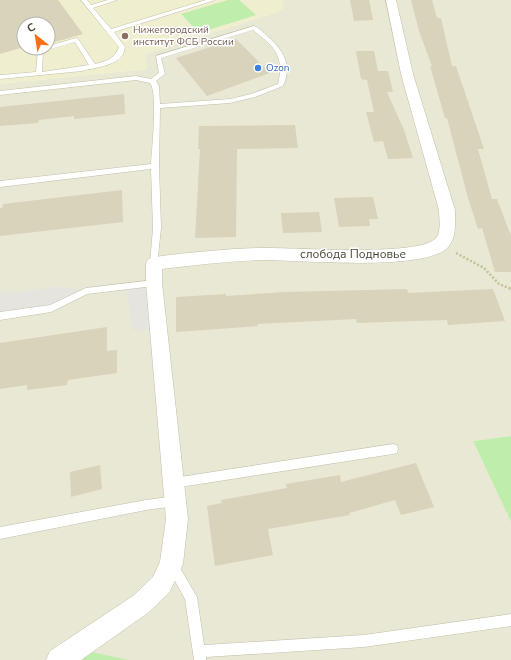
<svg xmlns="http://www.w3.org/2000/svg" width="511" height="660" viewBox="0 0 511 660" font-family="'Nunito Sans',sans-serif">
  <rect width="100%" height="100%" fill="#f5f4e6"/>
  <polygon fill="#e9e8d4" points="283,0 511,0 511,436 473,441 511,522 511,660 0,660 0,84 147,69 145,54 275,13 282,9"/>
  <path fill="#efeecf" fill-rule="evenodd" d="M0,0h283v9l-8,4 -130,41 2,15 -147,15zM24,24h24v24h-24z"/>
  <g fill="#bfedab">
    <polygon points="228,0 239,0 256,15 199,33 181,14"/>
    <polygon points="511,436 511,522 473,441"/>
    <polygon points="91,652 129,660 78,660"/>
  </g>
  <g fill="#e5e4df">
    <polygon points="154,283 159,329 132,331 127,287"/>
    <polygon points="62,287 86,291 51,308 0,316 0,294"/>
  </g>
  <g fill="#d8d3ba">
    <polygon points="0,0 58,0 83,34 48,44 48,24 24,24 24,47 0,54"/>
    <polygon points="350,0 369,0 373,20 354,21"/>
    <polygon points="411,0 432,0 437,18 441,18 452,66 456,66 484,149 478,149 492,199 497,199 511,236 511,272 495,272 482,228 478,229 468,198 447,118 445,118 430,66 432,66 419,31"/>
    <polygon points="236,39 270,73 207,96 176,58"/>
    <polygon points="356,51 374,51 378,71 388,71 393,92 387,92 404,130 413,158 388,159 383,141 374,142 366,112 374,112 367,80 361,79"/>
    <polygon points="124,94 125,114 74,119 74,116 39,120 38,123 0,126 0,107"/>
    <polygon points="295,125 298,148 237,149 236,237 195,238 200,149 198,149 199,126"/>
    <polygon points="122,190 123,222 0,236 0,208 2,208 3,204"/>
    <polygon points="373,197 378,219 369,219 370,226 339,227 334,198"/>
    <polygon points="319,212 322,232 283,233 281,213"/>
    <polygon points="407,289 408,293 493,289 505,321 448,325 447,320 357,323 356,319 257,324 258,326 176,332 176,297 226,294 226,296 284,292"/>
    <polygon points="107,327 107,351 117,350 117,373 68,380 67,385 27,390 27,385 0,389 0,343"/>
    <polygon points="416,463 434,507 401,515 395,500 349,513 350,515 268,529 273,555 215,566 207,506 222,503 221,500 287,488 286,484 340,475 341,482"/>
    <polygon points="100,465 102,489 71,497 70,472"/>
  </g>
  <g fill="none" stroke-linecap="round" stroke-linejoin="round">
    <defs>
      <g id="lane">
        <path d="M81,0h6l4,5 17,-5h9l-24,8 18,21 95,-29h9l-101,32 11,15c-1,3 -1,7 -3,9 -7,10 -30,12 -40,15l-82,8v-4l36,-3 2,-23 10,-1v-2l28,-8 2,1 17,25c11,-3 20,-5 24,-17zM75,42l14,23 -47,7 1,-21z"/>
        <path d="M254,26c5,2 9,6 13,10 16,13 26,30 16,50l-28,11 -25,6 -70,5 -1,58 2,62 -4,38 -3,1 -4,-3 3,-36 -2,-59 -151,18v-6l151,-17c1,-15 7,-72 -1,-81l-14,-3 -136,15v-4l136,-15 15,3 8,-6 -3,-17zM253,30c21,17 32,25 25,54l-27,10 -21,5 -70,5 -1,-18 -3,-5 9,-7 -4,-16z"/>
        <polygon points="154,280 158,283 154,286 87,294 51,312 0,320 0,312 50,305 86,288"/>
        <polygon points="393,444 397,445 398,449 397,453 393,454 174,488 170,487 169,483 170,479 174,478"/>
        <polygon points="175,496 179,497 180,501 179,505 175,506 146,510 0,539 0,527 146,500"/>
        <polygon points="172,559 176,561 197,597 204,645 364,635 511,614 511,626 364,647 206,657 206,660 194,660 185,599 166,565 168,561"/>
      </g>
      <path id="street" d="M386,0h10l17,74 42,136c0,13 2,31 -10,40 -32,21 -142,10 -183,10 -33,1 -67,5 -100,9v14l26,236 -5,45 -14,29 -20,19 -68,48h-35l4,-9 83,-55 20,-19 7,-15 6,-43 -20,-236v-19l2,-5c13,-4 26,-4 39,-6 24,-2 49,-5 73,-5 31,-1 156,9 175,-9 7,-6 4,-21 4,-29l-38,-136z"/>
    </defs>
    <use href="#lane" stroke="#c1bfa8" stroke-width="1"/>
    <use href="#street" stroke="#c1bfa8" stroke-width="1"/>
    <polyline stroke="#c5c097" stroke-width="2.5" stroke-dasharray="2 2" stroke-linecap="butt" points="456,253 484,268 499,284 511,289"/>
    <use href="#lane" fill="#fff" fill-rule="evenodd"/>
    <use href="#street" fill="#fff" fill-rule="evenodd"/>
  </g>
  <circle fill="#8d6e63" stroke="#fff" stroke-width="1.5" cx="125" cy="36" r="4"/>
  <circle fill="#3f7fe0" stroke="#fff" stroke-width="1.5" cx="258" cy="68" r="4"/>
  <g text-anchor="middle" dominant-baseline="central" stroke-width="3" stroke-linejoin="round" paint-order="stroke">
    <g font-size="10" fill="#785e54" stroke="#fff" text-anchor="start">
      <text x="133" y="30">Нижегородский<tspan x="133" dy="12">институт ФСБ России</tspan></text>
    </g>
    <g font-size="10" fill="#366cbe" stroke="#fff" text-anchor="start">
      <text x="266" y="68">Ozon</text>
    </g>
    <g font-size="12" fill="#484535" stroke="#fff">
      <text x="353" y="254">слобода Подновье</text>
    </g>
  </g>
  <g transform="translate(36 36) rotate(330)"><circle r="19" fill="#ffffff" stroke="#b6b5ae"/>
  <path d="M0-3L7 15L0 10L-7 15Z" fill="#ff7013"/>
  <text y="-6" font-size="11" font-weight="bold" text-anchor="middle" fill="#484535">С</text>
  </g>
</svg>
